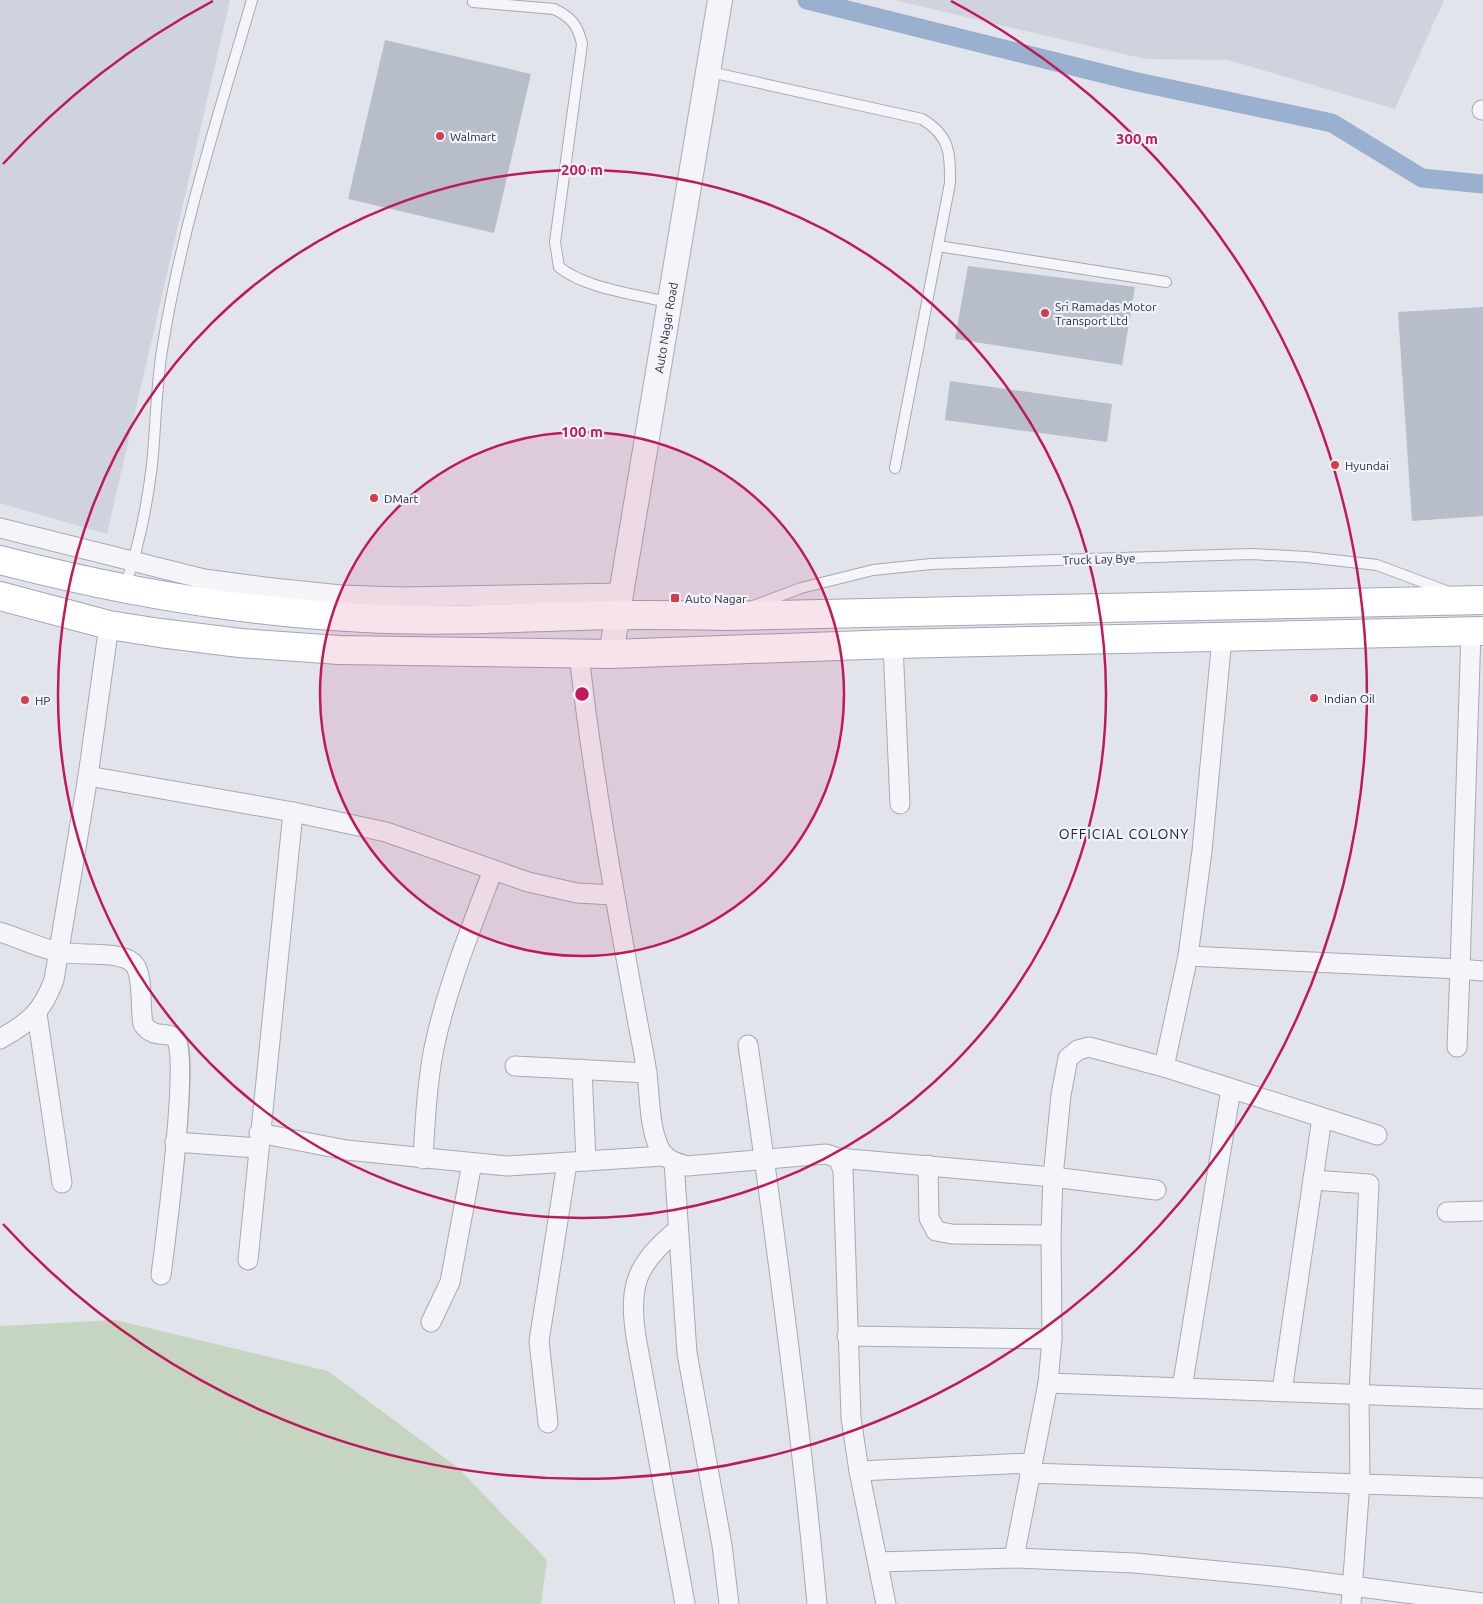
<svg xmlns="http://www.w3.org/2000/svg" width="1483" height="1604" viewBox="0 0 1483 1604" font-family="Ubuntu,sans-serif">
  <rect width="100%" height="100%" fill="#e1e4eb"/>
  <g fill="#ced3dd">
    <polygon points="0,0 230,0 107,534 0,503"/>
    <polygon points="894,0 1444,0 1395,109 1228,60 1145,59"/>
  </g>
  <polygon fill="#c5d5c1" points="115,1320 328,1371 457,1467 547,1560 541,1604 0,1604 0,1326"/>
  <g fill="none" stroke-linecap="round" stroke-linejoin="round">
    <polyline stroke="#99b0ce" stroke-width="19" points="807,0 1133,81 1332,123 1422,178 1483,184"/>
  </g>
  <g fill="#b7bdc9">
    <polygon points="385,40 531,74 494,233 348,199"/>
    <polygon points="968,266 1135,287 1122,365 955,339"/>
    <polygon points="1483,307 1483,516 1412,521 1398,312"/>
    <polygon points="950,381 1112,404 1107,442 945,420"/>
  </g>
  <g fill="none" stroke-linecap="round" stroke-linejoin="round">
    <defs>
      <g id="service">
        <path d="M473,2l81,7c17,8 24,16 28,35l-27,198 4,25c27,22 78,27 111,36"/>
        <path d="M710,72l212,47c28,17 28,33 28,64l-55,285"/>
        <polyline points="938,246 1166,282"/>
        <path d="M125,586c14,-39 22,-80 27,-121 4,-40 4,-81 11,-121 19,-117 56,-231 89,-344"/>
        <polyline points="753,606 801,588 873,570 931,564 1251,554 1307,557 1377,565 1449,592"/>
      </g>
      <g id="minor">
        <polyline points="1482,110 1483,110"/>
        <polyline points="0,528 204,579 273,588 341,595 401,597 621,593"/>
        <polyline points="893,644 900,804"/>
        <path d="M579,654c14,126 37,250 60,375 3,15 6,30 8,45 3,23 2,49 11,71 6,14 15,17 29,21l139,-12 12,4 215,19 8,-82 7,-37 10,-8 11,-3 75,20 24,-111 14,-105 20,-213"/>
        <polyline points="88,776 293,812 386,832 528,882 577,893 614,895"/>
        <path d="M0,932c19,6 39,16 59,20 18,5 67,-4 77,15 7,13 4,41 7,57 11,16 24,6 33,15 14,16 -11,205 -15,236"/>
        <polyline points="1188,956 1460,969 1471,632"/>
        <polyline points="37,1014 62,1183"/>
        <path d="M0,1039c30,-17 42,-27 54,-59l34,-204 21,-151"/>
        <path d="M748,1045c27,186 52,372 69,559"/>
        <polyline points="1457,1047 1460,969 1483,971"/>
        <polyline points="515,1066 647,1073"/>
        <polyline points="1164,1067 1377,1135"/>
        <polyline points="582,1069 586,1161"/>
        <polyline points="259,1133 346,1150 507,1166 664,1156"/>
        <polyline points="175,1142 258,1148"/>
        <polyline points="838,1158 843,1170 851,1418 859,1471 886,1604"/>
        <path d="M423,1159c2,-37 4,-75 11,-111 13,-61 37,-120 59,-178"/>
        <polyline points="674,1162 687,1353 722,1545 729,1604"/>
        <polyline points="928,1165 929,1218 936,1231 952,1234 1051,1235"/>
        <polyline points="1313,1180 1369,1184 1359,1394 1360,1482 1351,1604"/>
        <polyline points="1447,1212 1483,1211"/>
        <path d="M677,1230c-40,34 -49,54 -41,107l49,267"/>
        <polyline points="248,1260 293,812"/>
        <polyline points="431,1322 450,1282 472,1163"/>
        <polyline points="847,1336 1052,1339"/>
        <polyline points="1048,1383 1483,1399"/>
        <polyline points="1182,1388 1231,1089"/>
        <polyline points="1282,1391 1322,1118"/>
        <polyline points="548,1423 539,1341 567,1163"/>
        <polyline points="859,1471 1031,1463"/>
        <polyline points="1029,1473 1483,1488"/>
        <polyline points="1014,1558 1135,1563 1282,1577 1483,1603"/>
        <polyline points="878,1562 1014,1558 1048,1383 1052,1339 1051,1235 1053,1177 1156,1190"/>
      </g>
      <g id="tertiary">
        <path id="s1" d="M611,654l109,-654"/>
      </g>
      <g id="primary">
        <path d="M0,560c119,31 241,52 364,58 71,4 144,0 215,-2 49,-2 98,-1 147,0l757,-16"/>
        <polyline points="0,596 109,625 160,633 240,643 339,650 611,654 893,644 1483,631"/>
      </g>
    </defs>
    <use href="#service" stroke="#a5aab6" stroke-width="12"/>
    <use href="#minor" stroke="#a5aab6" stroke-width="21"/>
    <use href="#tertiary" stroke="#a5aab6" stroke-width="26"/>
    <use href="#primary" stroke="#9fa8b8" stroke-width="30"/>
    <use href="#service" stroke="#f4f5f9" stroke-width="10"/>
    <use href="#minor" stroke="#f4f5f9" stroke-width="19"/>
    <use href="#tertiary" stroke="#f4f5f9" stroke-width="24"/>
    <use href="#primary" stroke="#fff" stroke-width="28"/>
  </g>
  <circle cx="582" cy="694" r="262" fill="#c2185b" fill-opacity=".12"/>
  <g fill="none" stroke="#c2185b" stroke-width="2.5">
    <circle cx="582" cy="694" r="262"/>
    <circle cx="582" cy="694" r="524"/>
    <path d="M3 164A785 785 0 0 1 213 1M951 1A785 785 0 1 1 3 1224"/>
  </g>
  <g fill="#da3b4c" stroke="#f1f3f8" stroke-width="2">
    <circle cx="440" cy="136" r="5"/>
    <circle cx="1045" cy="313" r="5"/>
    <circle cx="1335" cy="465" r="5"/>
    <circle cx="374" cy="498" r="5"/>
    <rect x="670" y="593" width="10" height="10" rx="2.5"/>
    <circle cx="1314" cy="698" r="5"/>
    <circle cx="25" cy="700" r="5"/>
  </g>
  <g text-anchor="middle" dominant-baseline="central" stroke-width="4.5" stroke-linejoin="round" paint-order="stroke">
    <g font-size="12" fill="#273044" stroke="#f1f3f8" text-anchor="start">
      <text x="450" y="136">Walmart</text>
      <text x="1055" y="306">Sri Ramadas Motor<tspan x="1055" dy="14">Transport Ltd</tspan></text>
      <text x="1345" y="465">Hyundai</text>
      <text x="384" y="498">DMart</text>
      <text x="685" y="598">Auto Nagar</text>
      <text x="1324" y="698">Indian Oil</text>
      <text x="35" y="700">HP</text>
    </g>
    <g font-size="12" fill="#273044" stroke="#f1f3f8">
      <text stroke="none"><textPath href="#s1" startOffset="331">Auto Nagar Road</textPath></text>
      <text transform="translate(1099 559) rotate(-2)">Truck Lay Bye</text>
    </g>
    <g font-size="14" letter-spacing="1" fill="#1a2235" stroke="#f1f3f8">
      <text x="1124" y="834">OFFICIAL COLONY</text>
    </g>
  </g>
  <circle cx="582" cy="694" r="8" fill="#c2185b" stroke="#f1f3f8" stroke-width="2.5"/>
  <g font-size="15" text-anchor="middle" font-weight="bold" fill="#c2185b" stroke="#f1f3f8" stroke-width="4.5" stroke-linejoin="round" paint-order="stroke">
    <text x="1137" y="144">300 m</text>
    <text x="582" y="175">200 m</text>
    <text x="582" y="437">100 m</text>
  </g>
</svg>
